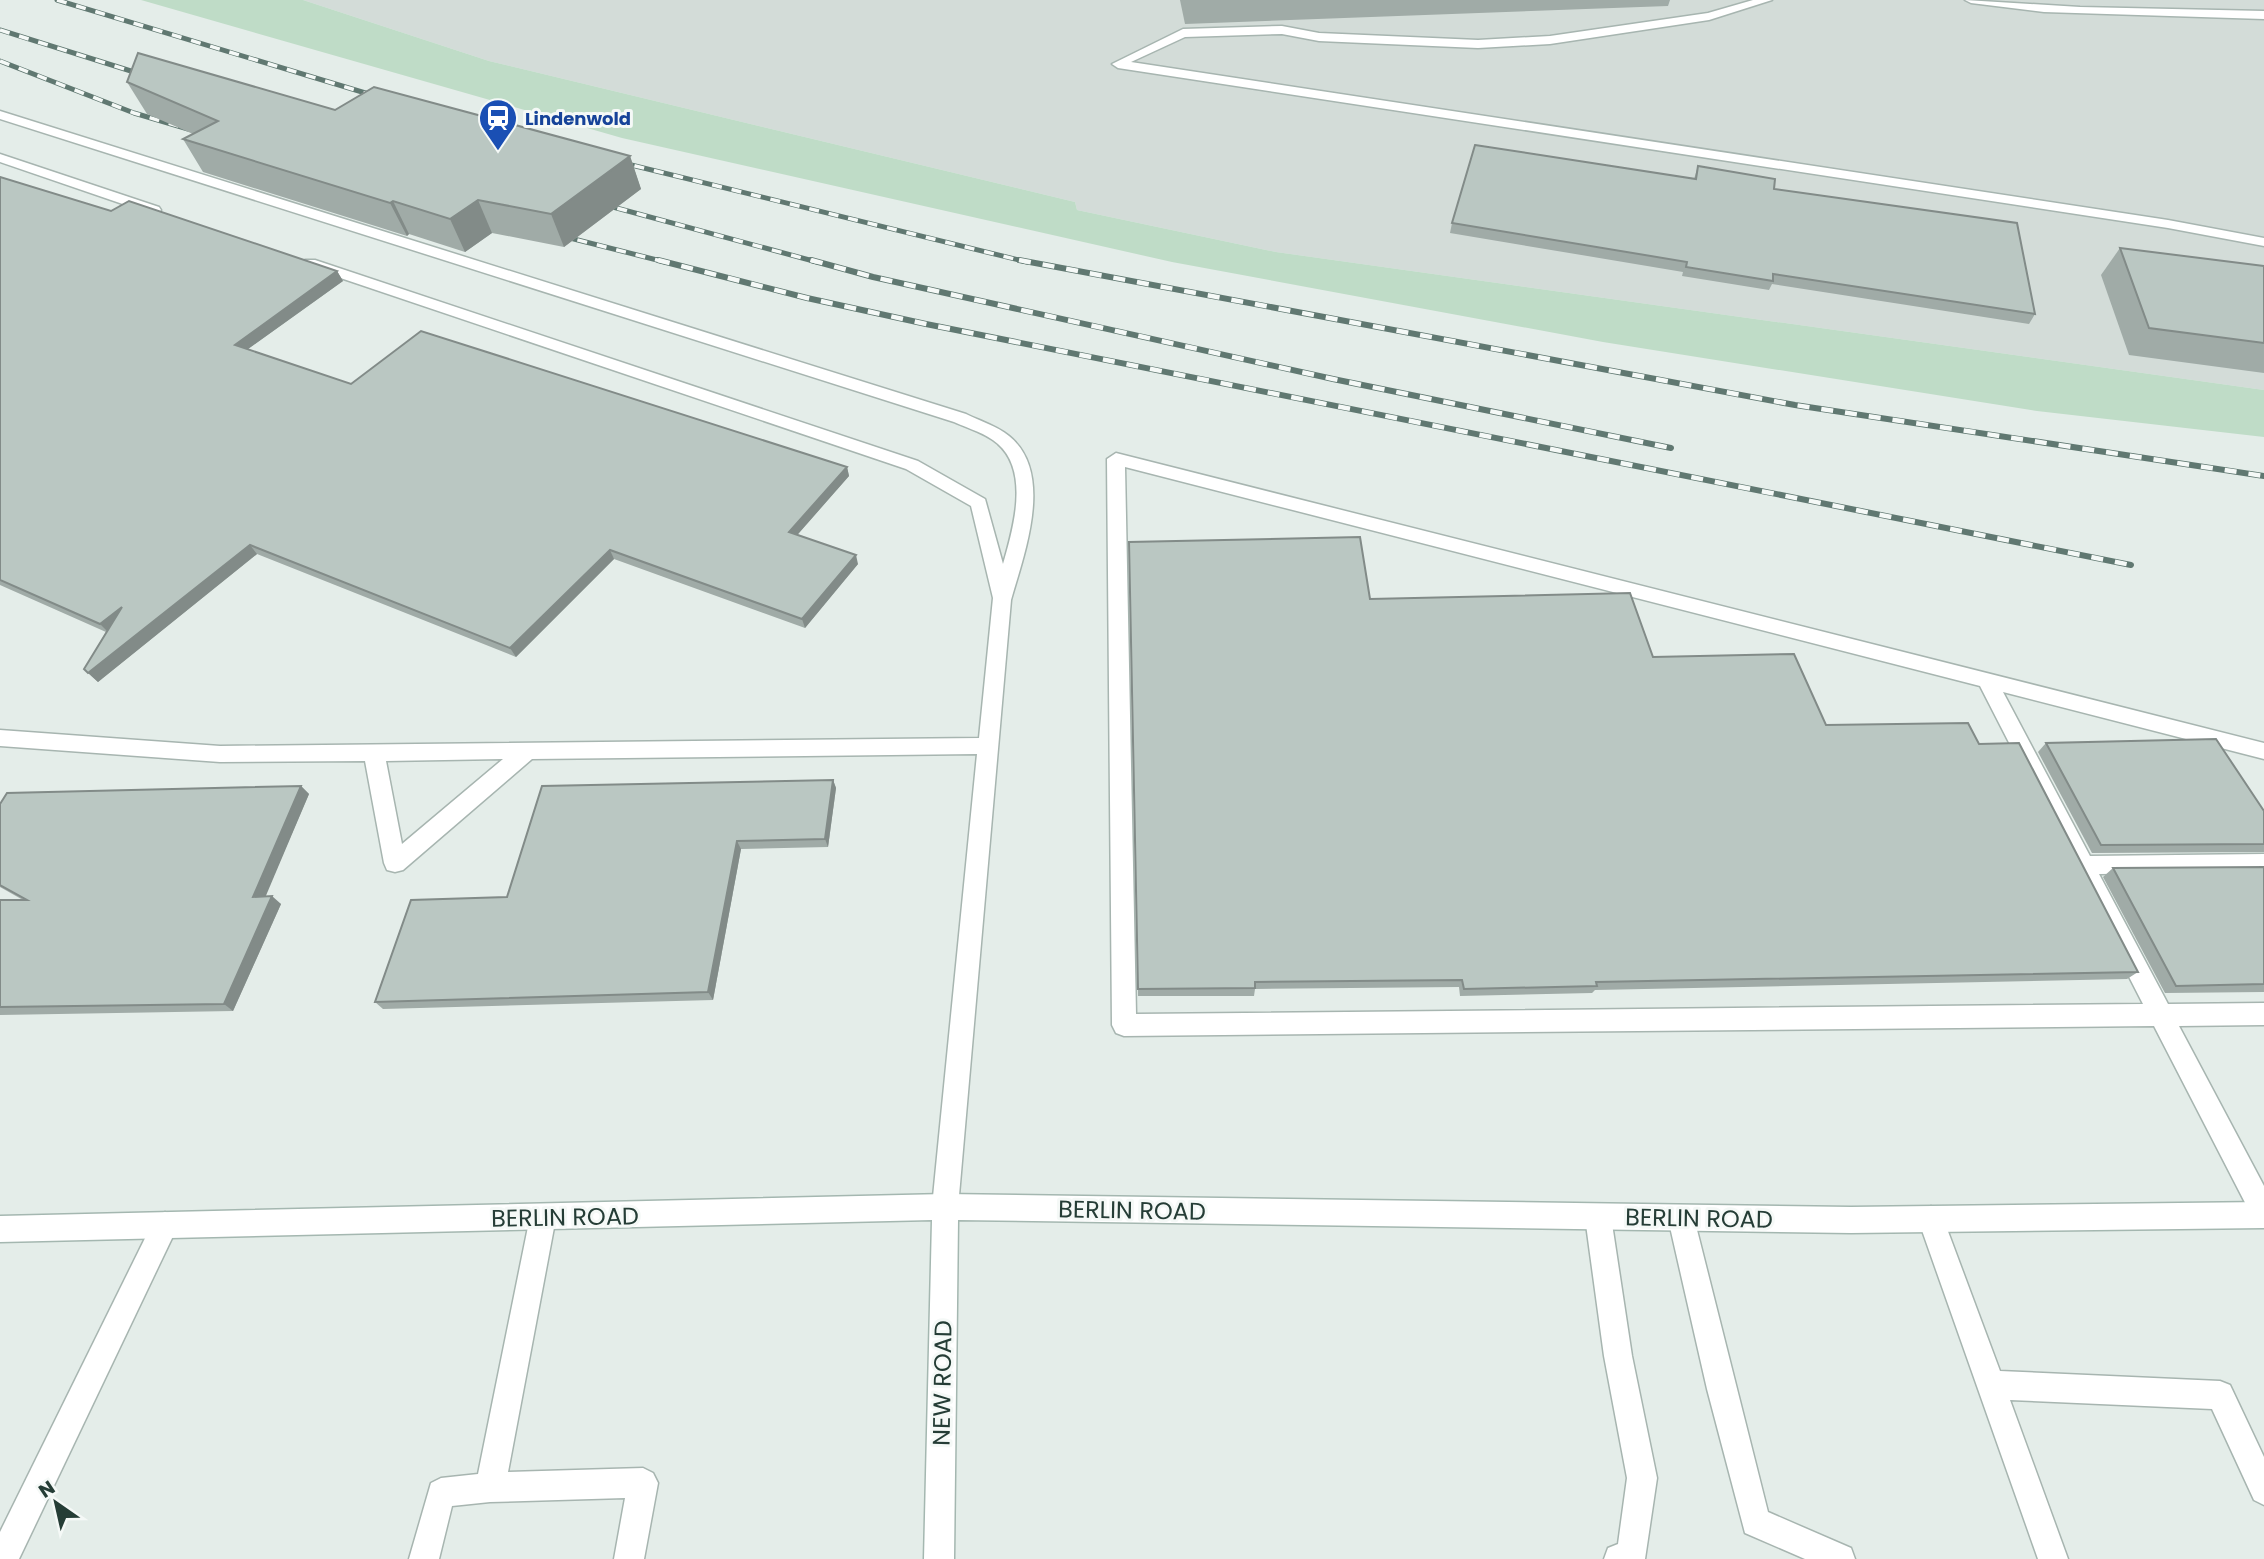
<svg xmlns="http://www.w3.org/2000/svg" width="2264" height="1559" viewBox="0 0 2264 1559" font-family="Poppins,sans-serif">
  <rect width="100%" height="100%" fill="#e4ede9"/>
  <polygon fill="#d3dcd8" points="303,0 2264,0 2264,390 1276,252 1077,210 1075,202 489,61"/>
  <polygon fill="#bfdcc7" points="141,0 303,0 489,61 1075,202 1077,210 1276,252 2264,390 2264,437 2037,411 1603,342 1172,262 622,138"/>
  <g fill="none" stroke-linecap="round" stroke-linejoin="round">
    <defs>
      <g id="lane">
        <polygon points="1753,0 1772,0 1709,20 1550,44 1478,48 1319,41 1282,34 1185,37 1131,62 2168,220 2264,238 2264,246 2168,228 1118,68 1112,64 1183,29 1282,26 1319,33 1478,40 1550,36 1708,13"/>
        <polygon points="1965,0 2080,7 2264,11 2264,19 2044,12 1971,3"/>
        <path d="M0,111l966,303c14,7 31,12 43,22 46,37 15,118 2,164l-53,607 -4,9 -9,4 -9,-4 -4,-9 45,-453 -445,5 -129,111 -8,2 -8,-2 -3,-7 -19,-102 -145,1 -220,-16v-16l220,16 759,-8 14,-140 -22,-92 -65,-37 -601,-203 -2,-3 2,-3h10l603,201 67,38 18,65c10,-34 27,-92 -5,-120 -12,-11 -29,-15 -44,-22l-954,-303zM503,759l-101,85 -16,-83z"/>
        <polygon points="0,154 159,207 161,210 159,213 149,213 0,162"/>
        <path d="M1116,453l1148,290v16l-261,-67 87,164 174,-2v18l-165,2 69,130 96,-1v22l-85,1 85,160v40l-9,-4 -101,-196 -1030,10 -8,-3 -4,-8 -5,-566zM1125,467l855,219 163,318 -1007,10z"/>
        <polygon points="543,1204 552,1208 556,1217 508,1472 643,1468 653,1473 658,1483 644,1559 614,1559 625,1498 490,1502 452,1506 439,1559 409,1559 431,1483 441,1478 478,1474 530,1217 534,1208"/>
        <polygon points="1598,1204 1607,1208 1611,1217 1632,1356 1657,1478 1645,1559 1604,1559 1608,1548 1618,1544 1627,1478 1604,1356 1585,1217 1589,1208"/>
        <polygon points="1681,1205 1690,1209 1694,1218 1768,1512 1851,1548 1855,1559 1805,1559 1745,1533 1707,1389 1668,1218 1672,1209"/>
        <polygon points="1931,1206 1940,1210 2000,1371 2220,1381 2230,1385 2264,1457 2264,1505 2254,1500 2212,1409 2010,1400 2068,1559 2038,1559 1918,1219 1922,1210"/>
        <polygon points="165,1212 174,1216 178,1225 174,1234 19,1559 0,1559 0,1532 156,1216"/>
      </g>
      <polygon id="secondary" points="945,1194 1851,1207 2264,1202 2264,1228 1851,1233 958,1220 954,1559 924,1559 932,1220 0,1242 0,1216"/>
    </defs>
    <use href="#lane" stroke="#a7b5b0" stroke-width="3"/>
    <use href="#secondary" stroke="#a4b7b0" stroke-width="3"/>
    <use href="#lane" fill="#fff" fill-rule="evenodd"/>
    <use href="#secondary" fill="#fff" fill-rule="evenodd"/>
    <defs>
      <g id="rail-far1">
        <polyline points="57,0 382,98"/>
        <polyline points="0,30 150,77"/>
        <polyline points="0,61 134,113 188,129"/>
        <polyline points="615,161 1027,262"/>
        <polyline points="598,203 817,262"/>
        <polyline points="558,235 665,262"/>
      </g>
      <g id="rail">
        <polyline points="658,260 807,298 926,324 2131,565"/>
        <polyline points="811,260 873,277 1333,379 1671,448"/>
        <polyline points="1019,260 1795,405 2264,476"/>
      </g>
    </defs>
    <use href="#rail-far1" stroke="#607871" stroke-width="5"/>
    <use href="#rail" stroke="#607871" stroke-width="6"/>
    <use href="#rail-far1" stroke="#f5f9f7" stroke-width="3.5" stroke-dasharray="10" stroke-linecap="butt"/>
    <use href="#rail" stroke="#f5f9f7" stroke-width="4.5" stroke-dasharray="12" stroke-linecap="butt"/>
  </g>
  <g fill="#a0aba7">
    <polygon points="1180,0 1670,0 1668,6 1185,24"/>
    <polygon points="127,82 335,110 630,156 641,189 564,247 492,233 465,252 409,234 407,236 203,172 183,139 193,134 147,114"/>
    <polygon points="1698,166 1774,189 2035,314 2029,324 1772,284 1769,290 1682,276 1683,272 1450,233 1452,223 1694,179"/>
    <polygon points="0,177 111,211 337,271 343,281 248,349 351,384 847,467 849,476 797,535 858,564 805,628 614,559 516,657 257,554 98,682 84,669 106,632 0,585"/>
    <polygon points="2120,248 2264,266 2264,373 2129,355 2101,275"/>
    <polygon points="1129,542 1370,599 1653,657 1826,725 1979,744 2138,972 2127,979 1595,990 1592,993 1460,996 1459,987 1255,989 1254,996 1138,996"/>
    <polygon points="2046,743 2264,811 2264,852 2092,853 2038,752"/>
    <polygon points="833,780 836,788 828,847 741,849 713,1000 383,1009 375,1002 507,897"/>
    <polygon points="301,786 309,794 265,896 281,904 233,1011 0,1015 0,900 23,900 0,887 0,804"/>
    <polygon points="2264,867 2264,992 2165,993 2103,877 2113,868"/>
  </g>
  <g fill="#828b88">
    <polygon points="630,156 641,189 564,247 551,214"/>
    <polygon points="478,200 492,233 465,252 450,219"/>
    <polygon points="393,201 409,234 407,236 390,203"/>
    <polygon points="337,271 343,281 241,354 235,345"/>
    <polygon points="847,467 849,476 792,541 789,532"/>
    <polygon points="250,545 257,554 98,682 88,673"/>
    <polygon points="610,550 614,559 516,657 510,648"/>
    <polygon points="856,555 858,564 805,628 802,619"/>
    <polygon points="122,607 109,633 100,624"/>
    <polygon points="833,780 836,788 828,847 825,839"/>
    <polygon points="301,786 309,794 262,905 253,897"/>
    <polygon points="737,841 741,849 713,1000 708,992"/>
    <polygon points="272,896 281,904 233,1011 224,1004"/>
  </g>
  <g fill="#bac7c2" stroke="#828b88" stroke-width="2">
    <polygon points="138,53 335,110 374,87 630,156 551,214 478,200 450,219 393,201 390,203 183,139 218,121 127,82"/>
    <polygon points="1475,145 1696,179 1698,166 1775,179 1774,189 2017,223 2035,314 1773,274 1773,281 1686,267 1687,262 1452,223"/>
    <polygon points="0,177 111,211 129,201 337,271 235,345 351,384 421,331 847,467 789,532 856,555 802,619 610,550 510,648 250,545 88,673 84,669 122,607 100,624 0,580"/>
    <polygon points="2120,248 2264,266 2264,343 2149,328"/>
    <polygon points="1360,537 1370,599 1630,593 1653,657 1794,654 1826,725 1968,723 1979,744 2019,743 2138,972 1596,982 1597,986 1464,989 1462,980 1255,982 1255,988 1138,989 1129,542"/>
    <polygon points="2216,739 2264,811 2264,844 2101,845 2046,743"/>
    <polygon points="833,780 825,839 737,841 708,992 375,1002 411,900 507,897 542,786"/>
    <polygon points="301,786 253,897 272,896 224,1004 0,1007 0,900 27,900 0,885 0,804 7,793"/>
    <polygon points="2264,867 2264,984 2176,986 2113,868"/>
  </g>
  <defs>
    <symbol id="station-pin" viewBox="-11 -11 22 30"><path d="M0 17L-7.5 6A9.5 9.5 0 1 1 7.5 6Z" fill="#1a4fb4" stroke="#f5f9f7"/><path d="M-3-6H3Q5-6 5-4V2Q5 4 3 4L4.5 6H3L1.5 4h-3L-3 6H-4.5L-3 4Q-5 4-5 2V-4Q-5-6-3-6ZM-3.5-4v3h7v-3ZM-3.5 1v1.5H-2V1ZM2 1v1.5H3.5V1Z" fill="#fff"/></symbol>
  </defs>
  <g fill-rule="evenodd">
    <use href="#station-pin" x="476" y="96" width="44" height="60"/>
  </g>
  <g text-anchor="middle" dominant-baseline="central" stroke-width="6" stroke-linejoin="round" paint-order="stroke">
    <g font-size="18" font-weight="bold" fill="#164399" stroke="#f5f9f7" text-anchor="start">
      <text x="525" y="118">Lindenwold</text>
    </g>
    <g font-size="24" fill="#253d36" stroke="#f5f9f7">
      <text transform="translate(1132 1210) rotate(1)">BERLIN ROAD</text>
      <text transform="translate(565 1217) rotate(-1)">BERLIN ROAD</text>
      <text transform="translate(1699 1218) rotate(1)">BERLIN ROAD</text>
      <text transform="translate(942 1383) rotate(-89)">NEW ROAD</text>
    </g>
  </g>
  <g transform="translate(56 1503) rotate(326)" stroke="#f5f9f7" stroke-width="5" paint-order="stroke">
  <path d="M0-5L12 26L0 18L-12 26Z" fill="#253d36"/>
  <text y="-10" font-size="19" font-weight="bold" text-anchor="middle" fill="#253d36">N</text>
  </g>
</svg>
